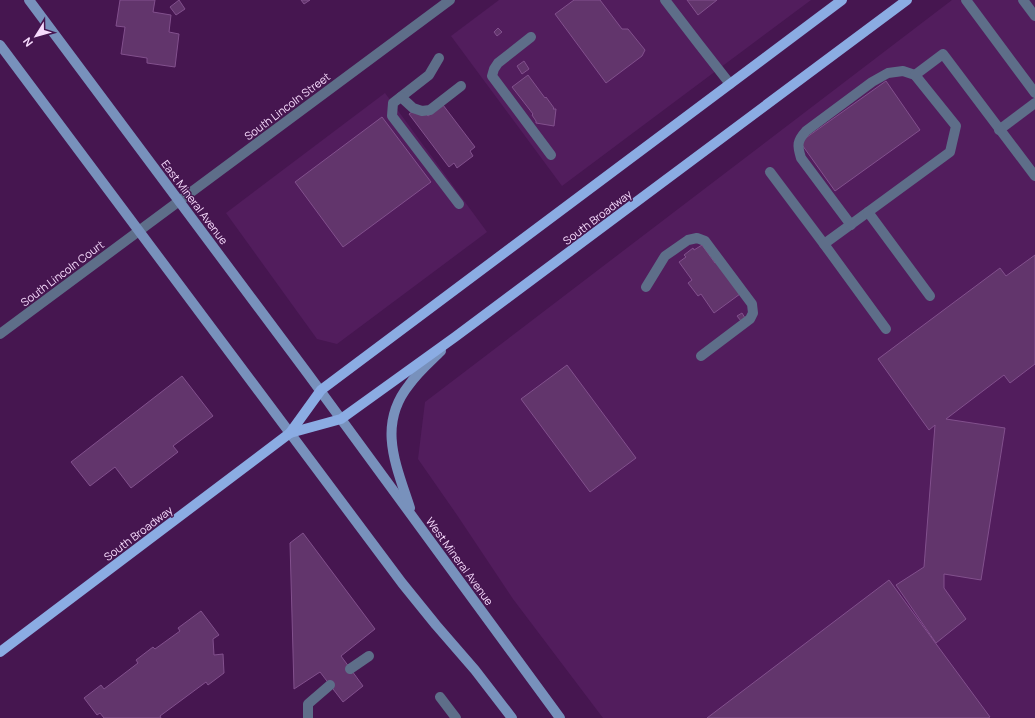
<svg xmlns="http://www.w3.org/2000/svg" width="1035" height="718" viewBox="0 0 1035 718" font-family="Manrope,sans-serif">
  <rect width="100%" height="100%" fill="#461650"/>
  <g fill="#521d5d">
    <polygon points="499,0 811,0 562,186 451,36"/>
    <polygon points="952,0 1035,0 1035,718 603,718 513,599 457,515 418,459 425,402"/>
    <polygon points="385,93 487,232 337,344 317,339 226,213"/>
  </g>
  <g fill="#62356c" stroke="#82508d">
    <polygon points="120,0 155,0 153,12 171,15 169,32 179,34 175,67 147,63 147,58 121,54 125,27 116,26"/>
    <polygon points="179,0 185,9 176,15 170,7"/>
    <polygon points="301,0 310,0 304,4"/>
    <polygon points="574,0 600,0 622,29 628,29 645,50 642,56 606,83 555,14"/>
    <polygon points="687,0 717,0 698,15"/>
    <polygon points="498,28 502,32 497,36 494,32"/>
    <polygon points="524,61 529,69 522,74 517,66"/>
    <polygon points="528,75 545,98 546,97 554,108 553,109 556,109 554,126 536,123 536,121 532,115 533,114 512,87"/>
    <polygon points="886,81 920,130 835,191 800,142"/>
    <polygon points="443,105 475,147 470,151 473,156 457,168 454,163 449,167 409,114 420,106 428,116"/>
    <polygon points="382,117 431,182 343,247 295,182"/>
    <polygon points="702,245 715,263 718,261 740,294 714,313 701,294 698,296 688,283 692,280 679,262 686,257 684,255 693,248 694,250"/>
    <polygon points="1035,255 1035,364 1010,383 1004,375 946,419 1005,428 981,580 944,574 944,588 966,619 936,643 896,585 924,567 935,425 929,430 878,359 1000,268 1006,276"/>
    <polygon points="742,313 745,318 741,321 737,316"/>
    <polygon points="567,365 636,458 590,492 521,399"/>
    <polygon points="182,376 213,416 173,446 178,452 131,488 115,467 90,486 71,462"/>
    <polygon points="303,533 375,629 341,656 363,686 343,702 320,672 294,689 290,543"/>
    <polygon points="889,580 990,717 988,718 707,718"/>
    <polygon points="201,611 219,635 213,639 214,655 223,654 224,673 208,685 206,682 160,716 161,718 104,718 100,713 97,715 84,698 101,685 104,689 138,663 136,660 153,647 155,649 180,631 178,628"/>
  </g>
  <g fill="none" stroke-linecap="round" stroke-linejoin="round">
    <g stroke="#5e6e89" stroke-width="10">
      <polyline points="665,0 698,43 730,84"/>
      <polyline points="966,0 1035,93"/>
      <polyline points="1023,0 1035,16"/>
      <polyline points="531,37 498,63 494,69 492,76 551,155"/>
      <polyline points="439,58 429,75 393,103 392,116 459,204"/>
      <polyline points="401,97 413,108 422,111 430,110 461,86"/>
      <polyline points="999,130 1035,103"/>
      <polyline points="770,172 824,244"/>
      <polyline points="868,212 824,244 886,329"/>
      <path d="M851,225l-50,-67c-4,-13 -4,-17 5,-27l66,-49 16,-9 15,-2 12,4"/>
      <polyline points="646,287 665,256 688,240 697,238 705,241 752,304 753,313 750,319 701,356"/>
      <polyline points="930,296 868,212 950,152 956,126 915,75 943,54 1035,176"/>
      <polyline points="350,669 369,656"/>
      <polyline points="440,697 456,718"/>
      <polyline points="308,718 308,704 330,685"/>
    </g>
    <polyline stroke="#5e6e89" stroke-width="10" points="0,334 450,0"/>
    <g stroke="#7891bc" stroke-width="10">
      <polyline points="29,0 308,374 560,718"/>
      <polyline points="0,45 402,583 436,625 475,670 512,718"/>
      <path d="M410,508c-14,-43 -33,-83 -1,-123 9,-13 21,-23 32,-34"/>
    </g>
    <g stroke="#8bace3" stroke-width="10">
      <polyline points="290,433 341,419 455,337 907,0"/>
      <polyline points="0,652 290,433 321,390 842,0"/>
    </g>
  </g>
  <g text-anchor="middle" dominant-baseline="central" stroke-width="3" stroke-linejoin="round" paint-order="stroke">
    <g font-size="11" fill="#f7dbfd" stroke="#461650">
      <text transform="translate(287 106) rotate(-37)">South Lincoln Street</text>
      <text transform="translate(195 202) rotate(53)">East Mineral Avenue</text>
      <text transform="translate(597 217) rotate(-37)">South Broadway</text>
      <text transform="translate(62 273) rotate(-37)">South Lincoln Court</text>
      <text transform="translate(138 533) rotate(-37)">South Broadway</text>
      <text transform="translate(460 561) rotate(54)">West Mineral Avenue</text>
    </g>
  </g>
  <g transform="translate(36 36) rotate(233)" stroke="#461650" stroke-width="3" paint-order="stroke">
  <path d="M0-3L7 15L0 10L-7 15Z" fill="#f7dbfd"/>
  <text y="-6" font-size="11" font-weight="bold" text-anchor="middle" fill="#f7dbfd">N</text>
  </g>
</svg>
